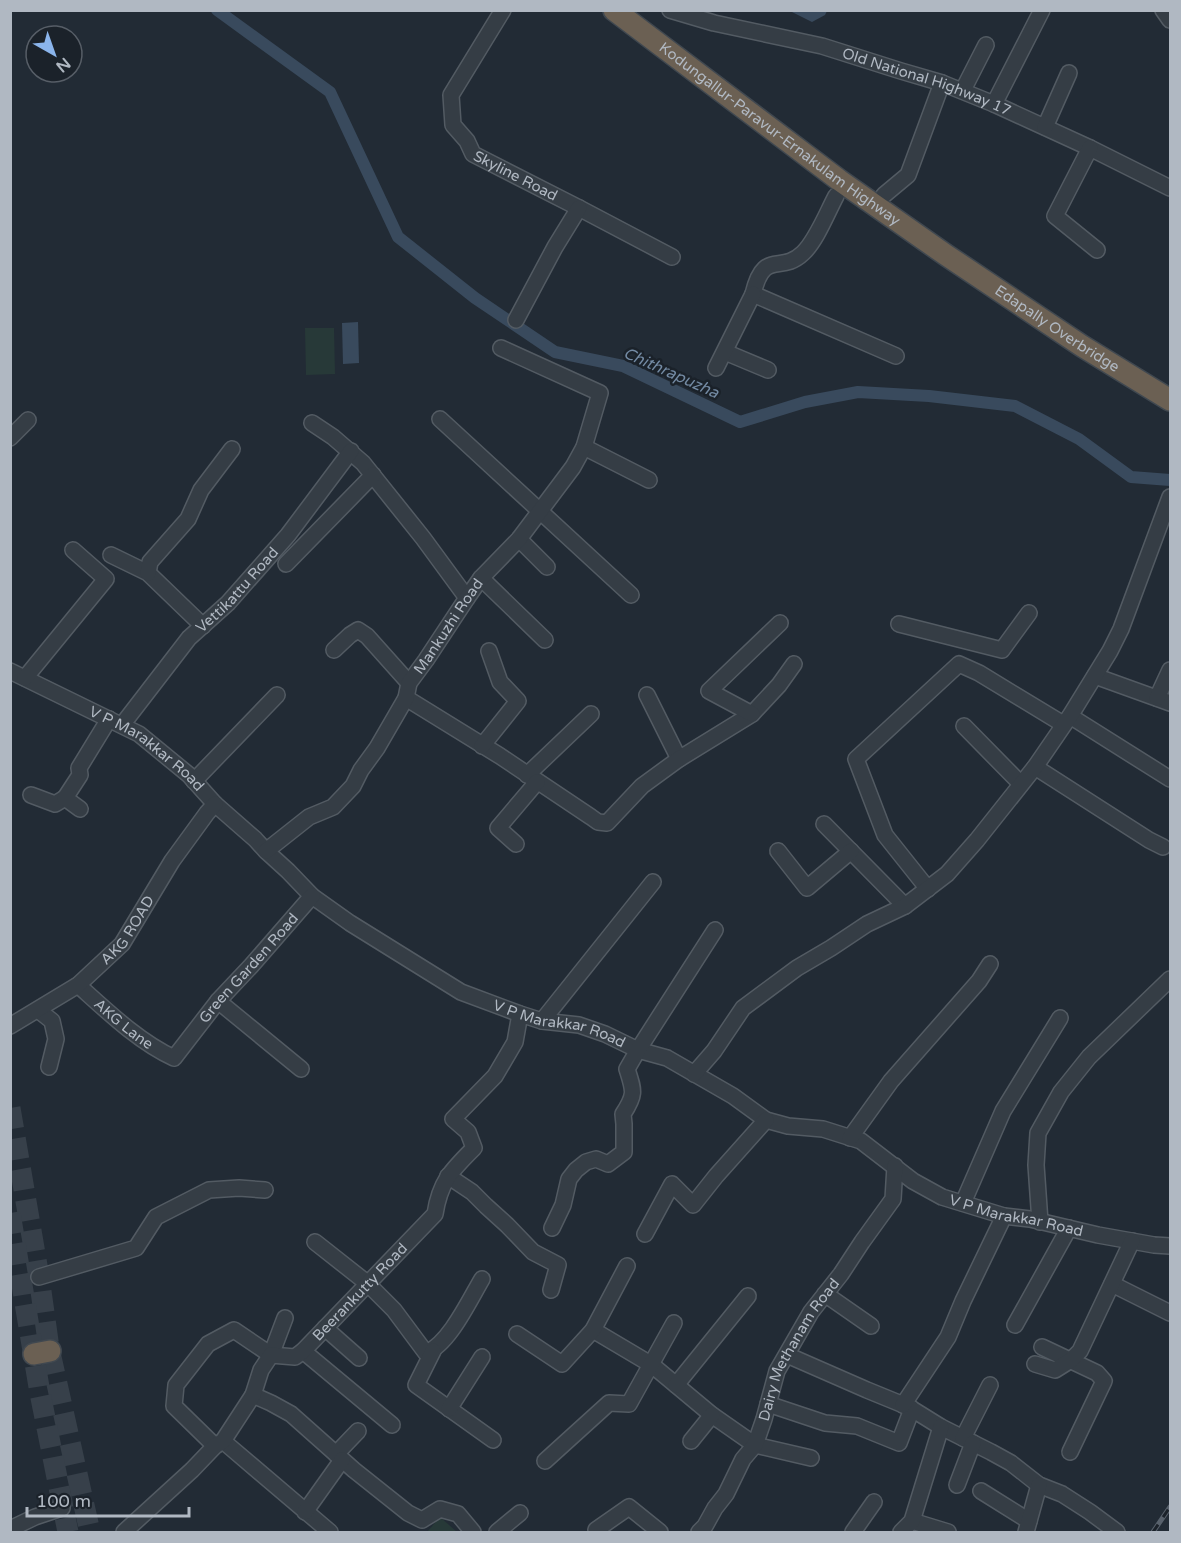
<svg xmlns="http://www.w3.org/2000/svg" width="1181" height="1543" viewBox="0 0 1181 1543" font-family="'Varela Round',sans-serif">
  <rect width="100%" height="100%" fill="#222b35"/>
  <g fill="#273938">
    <polygon points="305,328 334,328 335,374 306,375"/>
    <polygon points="440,1517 457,1532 427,1532"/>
  </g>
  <g fill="#394a5d">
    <polygon points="790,11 827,10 827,11 825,15 812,22"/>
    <polygon points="358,322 359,363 343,364 342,323"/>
  </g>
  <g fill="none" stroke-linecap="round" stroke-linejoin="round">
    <polyline stroke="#394a5d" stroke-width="12" points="217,10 330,92 398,237 475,298 555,352 623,366 740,422 805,402 858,392 929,396 1015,406 1079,439 1131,477 1170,480"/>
    <g stroke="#37404a" stroke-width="21" stroke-dasharray="21 10" stroke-linecap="butt">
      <polyline points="10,1108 39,1277 49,1348 90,1532"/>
      <polyline points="10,1213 40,1393 68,1532"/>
    </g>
    <defs>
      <g id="minor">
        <path id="s1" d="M503,10l-52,85 2,30 14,16 6,13 106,54 93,49"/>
        <path id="s2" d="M670,10l44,13 108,23 79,25 41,12 52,21 96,44 80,40"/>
        <polyline points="1163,10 1170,20"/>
        <polyline points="963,90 986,45"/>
        <polyline points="994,104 1042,10"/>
        <polyline points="1045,127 1069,73"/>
        <polyline points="1090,148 1055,216 1097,250"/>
        <polyline points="884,195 908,175 942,83"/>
        <path d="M836,196c-9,17 -20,45 -33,57 -23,22 -39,-5 -50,41l143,62"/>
        <polyline points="516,320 555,247 579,208"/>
        <polyline points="725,352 768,370"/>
        <polyline points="716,368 753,294"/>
        <polyline points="440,419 631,595"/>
        <polyline points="312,423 333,437 363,463 423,538 467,598"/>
        <polyline points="10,438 28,420"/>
        <polyline points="584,447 649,480"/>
        <polyline points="519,539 547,567"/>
        <polyline points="111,555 148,573 203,626"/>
        <polyline points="286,564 373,475"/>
        <polyline points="148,573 150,562 188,519 201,490 232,449"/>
        <polyline points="481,578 545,640"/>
        <polyline points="899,624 1002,650 1029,613"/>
        <polyline points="334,650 350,635 358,630 367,636 409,683"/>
        <path id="s3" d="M10,671l129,63 50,41 26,29 40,35 11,12 22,20 24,25 38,27 111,69 59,22 22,7 37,4 26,9 33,16 29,8 66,38 33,24 22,6 35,3 38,12 52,40 29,16 62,19 26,3 68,16 56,10 16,1"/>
        <polyline points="1095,676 1170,703"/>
        <polyline points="25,678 106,579 73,550"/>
        <polyline points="647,695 679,759"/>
        <polyline points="406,698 500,756 591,817 598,822 607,823 642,786 679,759 752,714 779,685 794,664"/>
        <polyline points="1157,698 1170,670"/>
        <polyline points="752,714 709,691 780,623"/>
        <polyline points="1070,716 1170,779"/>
        <path id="s4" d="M122,725l67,-87 39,-35 60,-68 63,-84"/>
        <polyline points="964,726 1021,784"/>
        <polyline points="482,746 518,701 500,682 489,651"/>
        <polyline points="1035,767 1149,840 1163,847"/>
        <polyline points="527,775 591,714"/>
        <polyline points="194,781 277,695"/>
        <polyline points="31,795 55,804 65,798"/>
        <polyline points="80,809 65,798 80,775 79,768 109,719"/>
        <polyline points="824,824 905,906"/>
        <polyline points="516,844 498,828 537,782"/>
        <path id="s5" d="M266,851l43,-34 24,-10 20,-21 8,-16 16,-22 29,-50 3,-15 17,-23 41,-62 14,-20 38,-39 54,-72 11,-20 16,-54 -99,-45"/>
        <polyline points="778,851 807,888 851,851"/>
        <polyline points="928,889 885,835 856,759 959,664 979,673 1063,724"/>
        <path id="s6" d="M78,985c29,26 61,57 96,73l44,-57 33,-35 61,-70"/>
        <polyline points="218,1001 301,1069"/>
        <polyline points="38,1010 52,1021 56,1039 49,1067"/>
        <polyline points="542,1021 653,882"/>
        <path id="s7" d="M10,1026l68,-41 44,-41 50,-83 35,-48 8,-9"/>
        <polyline points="694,1074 714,1051 743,1008 797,968 831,948 867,924 905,906 947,874 977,840 1035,767 1070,716 1110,651 1121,629 1170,497"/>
        <polyline points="850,1138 891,1081 979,981 990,964"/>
        <polyline points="448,1176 472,1192 486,1206 507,1225 533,1252 558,1265 551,1290"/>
        <polyline points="963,1203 1003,1111 1060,1018"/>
        <polyline points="1040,1222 1036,1165 1038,1133 1061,1092 1089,1057 1170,979"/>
        <path d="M552,1228l11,-23 6,-26 7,-9 10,-8 10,-3 12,5 16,-12v-28l-1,-10c13,-20 11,-23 4,-45l11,-19 77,-120"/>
        <polyline points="645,1234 672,1184 693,1205 716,1176 766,1120"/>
        <path d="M315,1242l52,41 27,27 32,43c23,-9 43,-52 56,-74"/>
        <polyline points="39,1277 136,1248 156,1217 209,1190 239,1188 265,1190"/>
        <polyline points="1112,1284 1170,1313"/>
        <polyline points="825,1294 871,1326"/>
        <polyline points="1015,1325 1069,1228"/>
        <polyline points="325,1328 359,1358"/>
        <polyline points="593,1330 652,1365 712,1415 755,1445 811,1458"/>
        <polyline points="517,1334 562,1364 593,1330 627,1266"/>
        <polyline points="1042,1347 1097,1373 1104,1381 1070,1452"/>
        <polyline points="303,1351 392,1425"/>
        <polyline points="433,1351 416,1385 493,1440"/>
        <polyline points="787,1355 867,1390 911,1408"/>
        <polyline points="1035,1364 1055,1370 1071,1360 1080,1351 1132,1241"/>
        <polyline points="676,1385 748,1296"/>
        <polyline points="253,1395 271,1403 291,1414 354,1470 408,1513 422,1520 440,1509 458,1514 473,1532"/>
        <polyline points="768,1404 825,1423 857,1426 899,1443 912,1409 941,1427 991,1452 1011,1463 1039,1485 1062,1494 1090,1512 1117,1532"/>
        <polyline points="903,1405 948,1337 963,1301 1004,1216"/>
        <polyline points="449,1409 482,1357"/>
        <polyline points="963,1438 990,1385"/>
        <polyline points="223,1441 330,1532"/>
        <polyline points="691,1441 712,1415"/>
        <polyline points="215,1446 174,1406 176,1385 208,1344 234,1330 271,1355 285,1318"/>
        <polyline points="336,1454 358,1431"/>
        <polyline points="545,1461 609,1403 629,1404 674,1323"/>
        <polyline points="957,1485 973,1443"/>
        <polyline points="981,1491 1029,1521"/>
        <polyline points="305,1512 342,1460"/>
        <polyline points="912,1521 948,1532"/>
        <polyline points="10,1529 35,1517 62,1508"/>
        <polyline points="596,1530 629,1507 660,1532"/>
        <path id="s8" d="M124,1532l68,-62 23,-24 8,-5 30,-46 8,-25 10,-15 24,2 8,-6 132,-137c5,-33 17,-44 39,-66l-6,-16 -15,-13 42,-43 20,-34 5,-28"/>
        <polyline points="497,1532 520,1513"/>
        <path id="s9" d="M699,1532l6,-6 10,-18 11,-14 17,-35 12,-14 9,-26 13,-48 34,-59 30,-38 21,-32 31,-43 2,-33"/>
        <polyline points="853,1532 874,1502"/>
        <polyline points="901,1532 912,1521 941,1427"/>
        <polyline points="1026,1532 1039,1485"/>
      </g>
      <g id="highway">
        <path id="s10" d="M614,10l225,170 107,75 136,91 88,54"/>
        <polyline points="34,1354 50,1351"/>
      </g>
    </defs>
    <use href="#minor" stroke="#535b63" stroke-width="18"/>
    <use href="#highway" stroke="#404850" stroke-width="24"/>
    <use href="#minor" stroke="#353d45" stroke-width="15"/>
    <use href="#highway" stroke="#6b6053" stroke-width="21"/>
    <defs>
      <polyline id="rail" points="1153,1532 1170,1507"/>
    </defs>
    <use href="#rail" stroke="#58616c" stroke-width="5"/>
    <use href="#rail" stroke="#1b222a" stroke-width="3" stroke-dasharray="9" stroke-linecap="butt"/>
  </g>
  <g text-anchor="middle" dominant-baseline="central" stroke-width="5" stroke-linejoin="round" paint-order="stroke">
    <g font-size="15" fill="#b0b8c2" stroke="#1b222a">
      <text stroke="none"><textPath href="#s2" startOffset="267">Old National Highway 17</textPath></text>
      <text stroke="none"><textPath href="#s10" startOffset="207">Kodungallur-Paravur-Ernakulam Highway</textPath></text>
      <text stroke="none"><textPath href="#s1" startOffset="213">Skyline Road</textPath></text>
      <text stroke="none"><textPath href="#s10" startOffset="546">Edapally Overbridge</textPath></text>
      <text stroke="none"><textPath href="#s4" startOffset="178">Vettikattu Road</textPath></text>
      <text stroke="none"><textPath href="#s5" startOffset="297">Mankuzhi Road</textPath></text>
      <text stroke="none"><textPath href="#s3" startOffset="158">V P Marakkar Road</textPath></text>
      <text stroke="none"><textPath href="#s7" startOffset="154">AKG ROAD</textPath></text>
      <text stroke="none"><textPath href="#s6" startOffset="238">Green Garden Road</textPath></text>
      <text stroke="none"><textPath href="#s6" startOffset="60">AKG Lane</textPath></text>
      <text stroke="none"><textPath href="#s3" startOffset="662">V P Marakkar Road</textPath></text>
      <text stroke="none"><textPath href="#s3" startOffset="1166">V P Marakkar Road</textPath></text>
      <text stroke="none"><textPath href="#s8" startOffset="350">Beerankutty Road</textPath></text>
      <text stroke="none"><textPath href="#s9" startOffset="210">Dairy Methanam Road</textPath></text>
    </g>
    <g font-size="16" font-style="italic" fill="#738aa3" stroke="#1b222a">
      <text transform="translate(671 373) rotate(24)">Chithrapuzha</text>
    </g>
  </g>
  <rect width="1181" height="1543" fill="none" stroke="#b0b8c2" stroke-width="24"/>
  <g transform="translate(54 54) rotate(140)"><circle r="28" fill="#1b222a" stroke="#575e67" stroke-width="1.5"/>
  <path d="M0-4.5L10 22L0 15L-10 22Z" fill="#8bb5ec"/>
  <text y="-9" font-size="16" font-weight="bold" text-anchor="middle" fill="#b0b8c2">N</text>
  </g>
  <path d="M27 1507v9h162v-9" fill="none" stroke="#b0b8c2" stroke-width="3"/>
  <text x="36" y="1507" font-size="18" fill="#b0b8c2" stroke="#1b222a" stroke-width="4.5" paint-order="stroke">100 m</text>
</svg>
